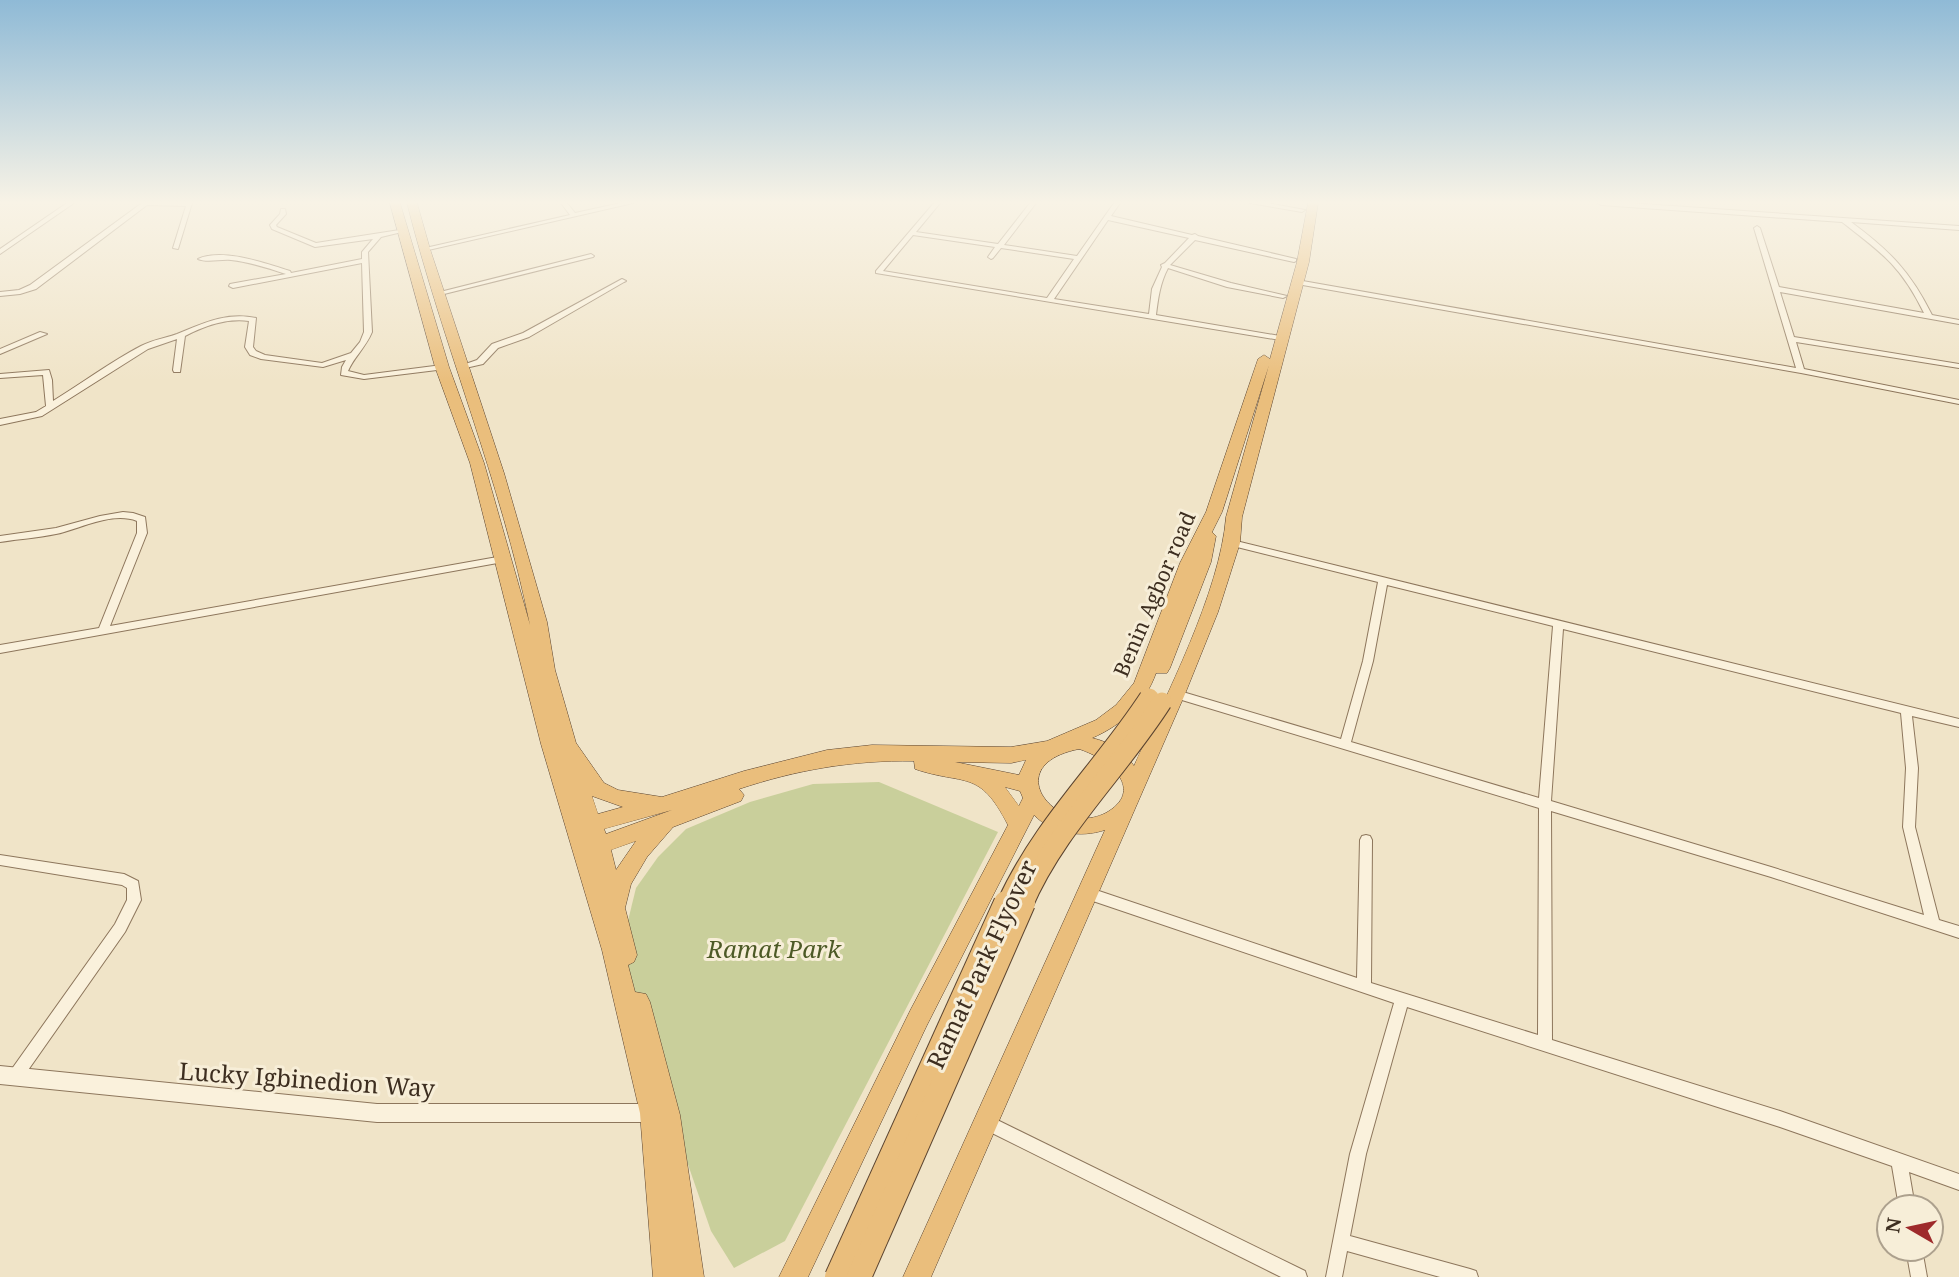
<svg xmlns="http://www.w3.org/2000/svg" width="1959" height="1277" viewBox="0 0 1959 1277" font-family="'Noto Serif',serif">
  <rect width="100%" height="100%" fill="#f0e4c8"/>
  <polygon fill="#c9cf9b" points="879,782 998,832 785,1241 734,1268 711,1231 675,1127 629,972 624,937 636,888 658,857 686,829 750,802 813,784"/>
  <g fill="none" stroke-linecap="round" stroke-linejoin="round">
    <defs>
      <g id="minor">
        <polygon points="67,203 74,203 0,254 0,249"/>
        <polygon points="142,203 192,203 178,249 173,248 186,206 147,205 36,289 20,294 0,296 0,292 19,290 30,285"/>
        <polygon points="561,203 567,203 575,213 621,203 633,203 424,251 421,249 570,215"/>
        <path d="M934,203h6l-24,29 82,12 32,-41h6l-32,42 73,11 37,-53h6l-9,13 81,19 3,-1 3,2 98,23v2l-2,1 -99,-22 -25,25 61,18 56,13 -4,2 -56,-11 -59,-19c-8,15 -10,31 -12,47l124,21 4,2 -4,2 -404,-67v-2zM1108,220l81,18 -24,25 -4,2 1,2 -10,22 -3,25 -95,-15zM913,235l82,12 -7,10 3,2 2,-1 8,-10 73,11 -27,39 -164,-27z"/>
        <polygon points="1250,203 1267,203 1305,210 1302,212"/>
        <path d="M1598,203h31l330,23v4l-108,-8c39,29 59,49 81,93l27,5v4l-179,-32 14,45 165,27v4l-163,-26 8,27 155,31v4l-158,-31 -504,-89 -4,-2 4,-2 499,88 -42,-140 3,-2 3,2 19,59 145,26c-23,-47 -42,-60 -82,-91l-241,-17z"/>
        <path d="M281,209h4l1,5 -10,11 1,2 39,16 90,-14v2l-25,6 -13,15 4,80c-6,15 -18,25 -24,39l16,4 78,-10h3v4l-81,10 -23,-4 1,-8 4,-7 -23,7 -62,-8 -11,-4 -5,-8 4,-26c-23,-3 -44,5 -64,15l-5,36h-6l-1,-2 4,-31 -29,10 -106,67 -42,9v-6l36,-7 10,-6 -3,-31 -43,3v-4l49,-4 3,10 1,21c28,-17 59,-40 88,-55 11,-6 25,-8 36,-12 27,-11 49,-22 79,-16l-3,29 3,4 9,4 57,8 29,-10 9,-11 4,-10 -2,-69 -129,25 -4,-2 1,-2 56,-10c-18,-6 -36,-12 -55,-14 -11,-1 -24,3 -33,-1 24,-11 67,4 92,12l1,2 71,-14v-7l11,-13 -58,8 -43,-18 -2,-4 10,-11z"/>
        <polygon points="591,254 594,256 593,257 440,295 436,293"/>
        <polygon points="622,279 626,281 624,282 529,337 498,348 483,364 461,369 457,367 477,360 492,344 523,333"/>
        <polygon points="40,332 47,334 0,354 0,349"/>
        <path d="M123,512l10,1 12,4 2,16 -37,93 393,-70 5,3 -5,3 -503,91v-8l99,-17 38,-95v-12c-25,-10 -57,8 -81,13 -19,4 -38,5 -56,8v-6l56,-8 44,-12z"/>
        <path d="M1232,540l727,179v8l-47,-11 6,52 -3,59 24,93 20,6v12l-188,-61 -220,-66 1,229 228,71 179,63v16l-50,-18 6,35h-16l-7,-41 -112,-39 -373,-120 -41,147 -16,82 120,33 6,2 2,6h-38l-93,-26 -5,26h-16l24,-123 44,-151 -307,-104 -5,-2 -1,-4 1,-4 5,-2 270,91 3,-138 2,-4 4,-1 4,1 2,4 -1,143 167,52 1,-227 -367,-111 -2,-3 2,-3 4,-1 165,49 22,-78 15,-79 -149,-37 -2,-2 2,-2zM1387,585l166,41 -14,172 -188,-56 22,-81zM1563,629l338,84 5,55 -3,59 21,88 -153,-48 -220,-66z"/>
        <polygon points="0,855 124,874 138,881 141,900 125,932 19,1083 14,1085 9,1083 7,1078 9,1073 115,924 127,900 127,888 122,885 0,865"/>
        <polygon points="987,1115 1305,1271 1307,1277 1281,1277 982,1128 979,1123 982,1118"/>
        <polygon points="1906,1249 1922,1249 1927,1277 1911,1277"/>
      </g>
      <polygon id="tertiary" points="0,1066 377,1104 653,1104 659,1107 662,1113 659,1119 653,1122 377,1122 0,1084"/>
      <path id="trunk" d="M390,203h10l49,164 35,96 46,162c-29,-144 -87,-280 -123,-422h10l13,46 74,224 43,149 8,48 21,73 28,40 14,7 44,7 82,-26 83,-21 45,-5 139,2 36,-6 49,-21 20,-15 18,-22 46,-120 26,-51 52,-153 6,-4 6,4 27,-97 11,-59h10l-9,59 -67,255 -2,26 -22,69 -33,82 -254,583h-28l202,-447c-25,8 -52,4 -71,-15l-107,210 -119,252h-29l132,-268 97,-184c-29,-57 -43,-39 -93,-56l-1,-8c-61,-1 -118,9 -175,28l5,6 -3,6 -68,26 -26,30 -16,27 -6,24 12,47 -3,7 -6,3 7,27 11,2 4,8 30,113 24,162h-51l-13,-164 -38,-163 -61,-206 -71,-281 -35,-96zM1269,365l-43,152c-6,75 -60,179 -92,249 -10,-15 -24,-24 -42,-28 30,-13 53,-34 64,-65h11l3,-5 41,-106 5,-26 -4,-4 10,-20zM1079,749c24,7 65,36 33,60 -48,36 -120,-43 -33,-60zM1026,760l-7,15 -64,-13 56,1zM1005,787l15,4 3,7 -4,8zM592,796l31,11 -25,7zM672,810l-66,24 -2,-5zM636,841l-20,29 -5,-20z"/>
    </defs>
    <use href="#minor" stroke="#8d765c" stroke-width="2"/>
    <use href="#tertiary" stroke="#8d765c" stroke-width="2"/>
    <use href="#trunk" stroke="#5b4430" stroke-width="1"/>
    <use href="#minor" fill="#faf1dc" fill-rule="evenodd"/>
    <use href="#tertiary" fill="#faf1dc" fill-rule="evenodd"/>
    <use href="#trunk" fill="#eabe7c" fill-rule="evenodd"/>
    <defs>
      <g id="trunk-bridge-far1">
        <path d="M1006,905c36,-80 96,-135 143,-207"/>
        <path d="M1023,905c33,-77 95,-134 139,-203"/>
      </g>
      <g id="trunk-bridge">
        <polyline points="837,1277 1006,903"/>
        <polyline points="859,1277 1023,903"/>
      </g>
    </defs>
    <use href="#trunk-bridge-far1" stroke="#5b4430" stroke-width="21" stroke-linecap="butt"/>
    <use href="#trunk-bridge" stroke="#5b4430" stroke-width="26" stroke-linecap="butt"/>
    <use href="#trunk-bridge-far1" stroke="#eabe7c" stroke-width="19"/>
    <use href="#trunk-bridge" stroke="#eabe7c" stroke-width="24"/>
  </g>
  <linearGradient id="sky" x2="0" y2="1"><stop stop-color="#8fbad6"/><stop offset="0.53" stop-color="#f8f3e6"/><stop offset="1" stop-color="#f8f3e6" stop-opacity="0"/></linearGradient>
  <rect width="1959" height="382" fill="url(#sky)"/>
  <g text-anchor="middle" dominant-baseline="central" stroke-width="6" stroke-linejoin="round" paint-order="stroke">
    <g font-size="21" fill="#3d2e20" stroke="#f7eed8">
      <text transform="translate(1154 594) rotate(-67)">Benin Agbor road</text>
    </g>
    <g font-size="24" font-style="italic" fill="#4d5a26" stroke="#f7eed8">
      <text x="774" y="948">Ramat Park</text>
    </g>
    <g font-size="24" fill="#3d2e20" stroke="#f7eed8">
      <text transform="translate(981 964) rotate(-65)">Ramat Park Flyover</text>
      <text transform="translate(307 1079) rotate(4)">Lucky Igbinedion Way</text>
    </g>
  </g>
  <g transform="translate(1910 1228) rotate(279)"><circle r="33" fill="#f7eed8" stroke="#ada18e" stroke-width="2"/>
  <path d="M0-5L12 26L0 18L-12 26Z" fill="#9e2a2b"/>
  <text y="-10" font-size="19" font-weight="bold" text-anchor="middle" fill="#3d2e20">N</text>
  </g>
</svg>
